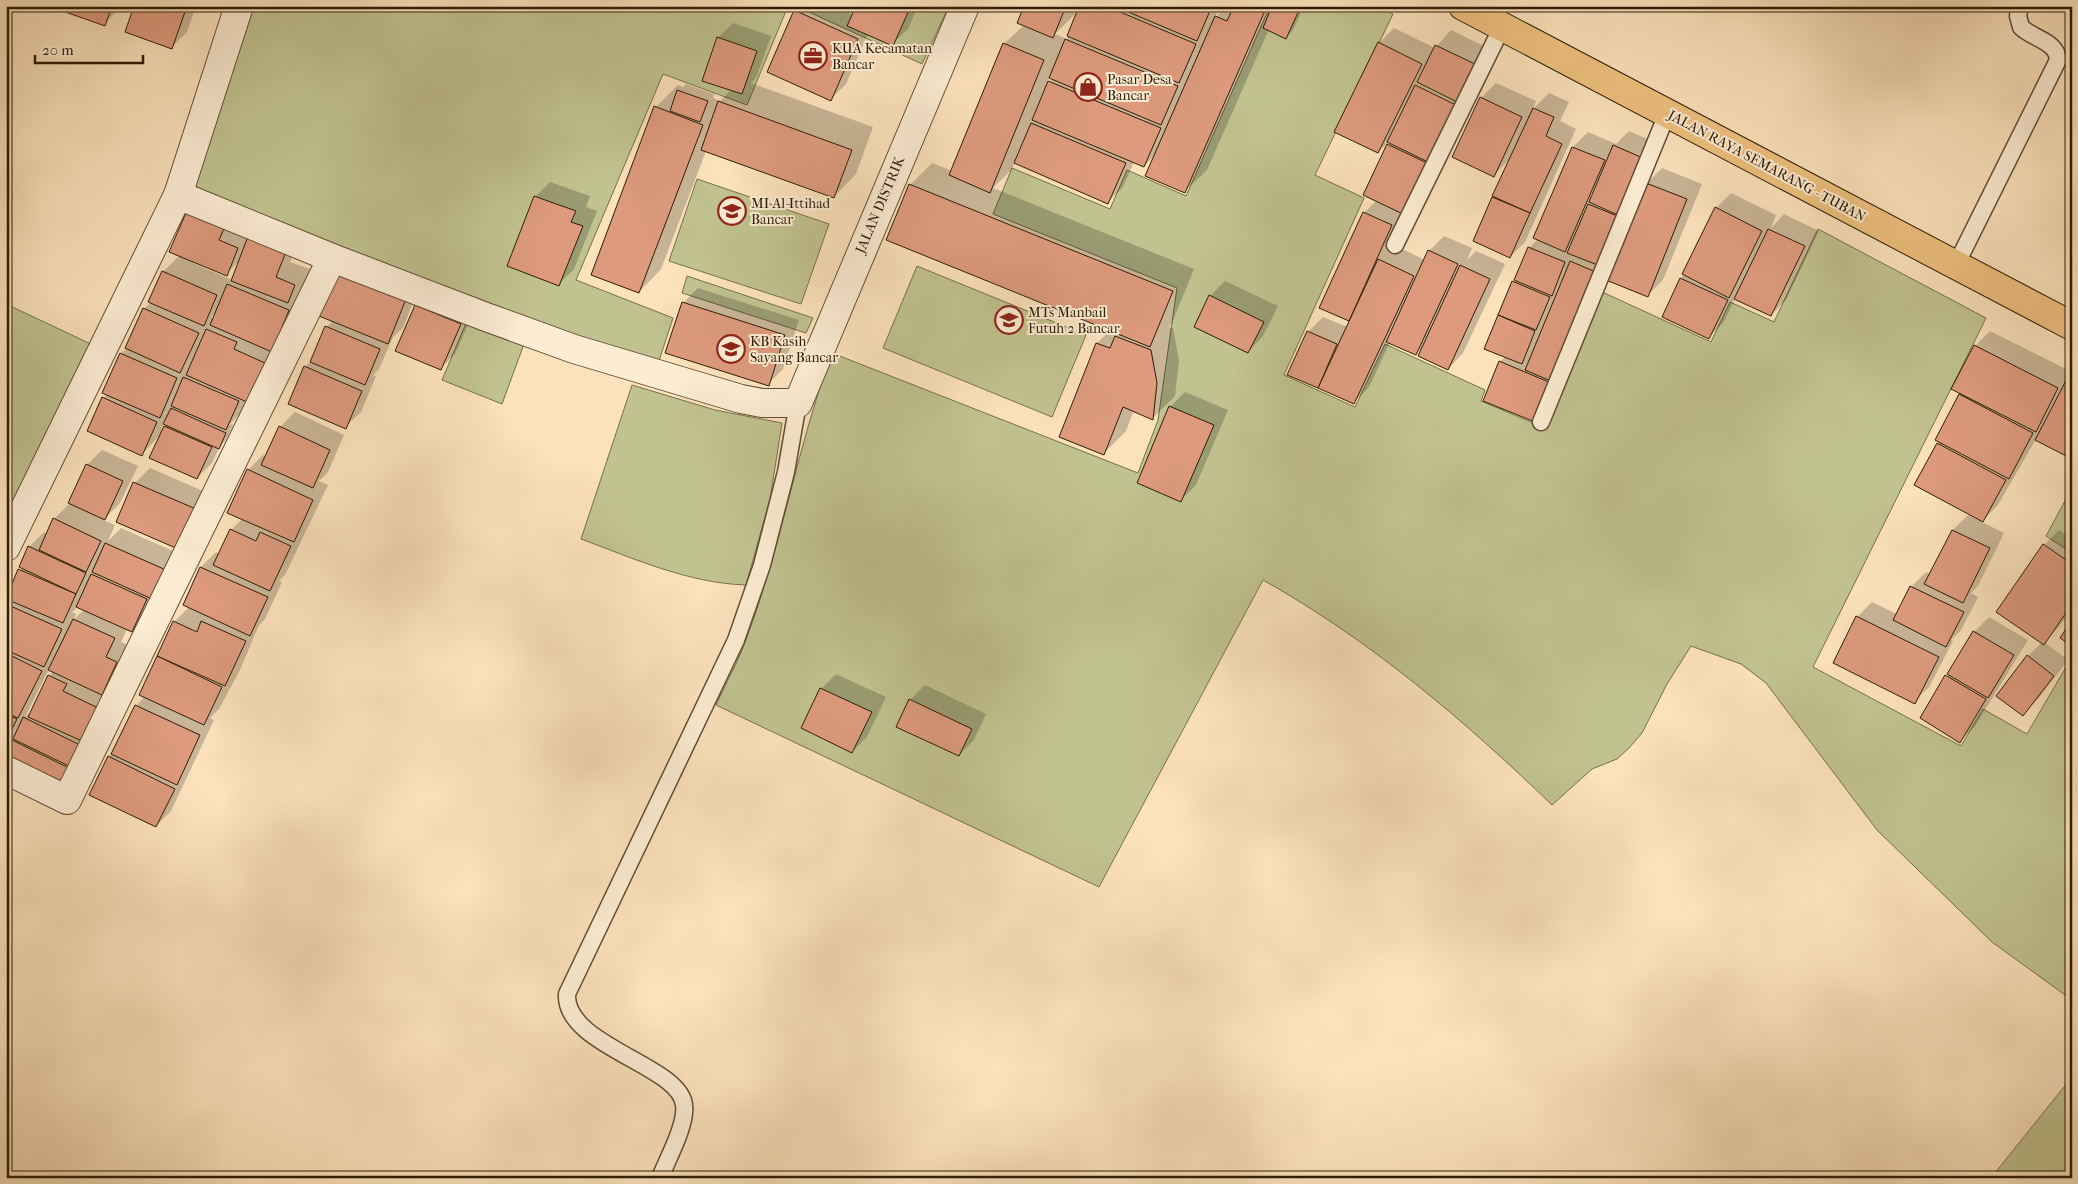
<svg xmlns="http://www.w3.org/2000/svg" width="2078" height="1184" viewBox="0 0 2078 1184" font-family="'IM FELL French Canon',serif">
  <rect width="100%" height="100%" fill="#fbe1bc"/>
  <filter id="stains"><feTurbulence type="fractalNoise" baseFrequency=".004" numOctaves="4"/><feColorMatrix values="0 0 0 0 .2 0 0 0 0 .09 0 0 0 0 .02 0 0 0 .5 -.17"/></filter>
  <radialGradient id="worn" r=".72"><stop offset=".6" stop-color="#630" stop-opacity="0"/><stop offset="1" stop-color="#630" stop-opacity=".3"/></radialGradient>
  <g fill="#c0c28f" stroke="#776f4a">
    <polygon points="253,6 788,6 747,105 663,74 576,280 673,318 658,364 554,332 192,188"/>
    <polygon points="796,6 949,6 922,64"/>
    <path d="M1270,6h107l16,8 -78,161 49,23 -80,177 71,32 30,-63 100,46 -4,11 62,26 57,-136 111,51 19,-40 44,20 44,-93 168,89 -173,349 148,79 22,-37 44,25 39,-67 6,3v330l-80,-58 -115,-112 -111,-147 -25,-19 -50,-18 -24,38 -25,49 -13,15 -12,11 -25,10 -40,36c-88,-85 -182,-165 -289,-225l-164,307 -383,-182c10,-22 22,-43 30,-65 36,-94 51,-194 86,-287l306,120 20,-53 19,-132 -184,-74 19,-46 98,41 17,-39 59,26z"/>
    <polygon points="697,179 829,224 801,304 669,261"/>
    <polygon points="917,266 1086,335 1052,417 883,348"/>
    <polygon points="687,276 813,318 806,333 682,293"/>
    <polygon points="6,304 95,346 6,529"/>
    <polygon points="467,321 524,344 502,404 442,380"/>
    <path d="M632,385l83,25 67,13 -12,76 -24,86c-58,-2 -111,-26 -165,-46z"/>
    <polygon points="2072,488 2072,553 2046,536"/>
    <polygon points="2072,1077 2072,1178 1991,1178"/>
  </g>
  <g fill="#0003" fill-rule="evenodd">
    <polygon points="60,6 121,6 105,24"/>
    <polygon points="135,6 196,6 187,32 172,47"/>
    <polygon points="800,6 833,6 853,15 857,6 918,6 908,29 892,44 868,34 846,84 831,99 795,11"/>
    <path d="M1025,6h53l-4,9 -19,19 12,5 14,-33h139l-5,12 12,-12h77l-11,24 -7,7 -17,-8 -62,141 -23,22 -28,-38 -12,12 -10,-4 -11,25 -15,15 -93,-40 -3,7 -19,19 201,81 -22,54 -3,4 4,1 6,32 -4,36 -22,22 -19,-8 -8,21 -22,22 -43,-16 36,-94 14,-14 -201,-144 22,-22 20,8 52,-127 20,-19zM1050,77l3,1 -7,7z"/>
    <polygon points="733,23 771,36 756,78 751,83 873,127 856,174 834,197 706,151 661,269 639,292 656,107 678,85 683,87 686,84 714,94 713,98 720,101 732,89 718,38"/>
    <polygon points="1394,28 1435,48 1451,30 1490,49 1406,210 1387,252 1394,245 1425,260 1429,251 1444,236 1472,248 1467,260 1476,251 1505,264 1463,353 1448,369 1424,346 1416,354 1390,342 1369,387 1354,402 1289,374 1308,332 1323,317 1348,327 1351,320 1321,307 1364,213 1377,200 1365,194 1391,140 1378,152 1379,43"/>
    <polygon points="1496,83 1536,101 1533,109 1549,93 1569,102 1560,121 1576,129 1525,242 1510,257 1474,241 1512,157 1494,175 1481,98"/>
    <polygon points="1629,131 1659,144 1550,406 1500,362 1506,356 1486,348 1529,248 1538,239 1534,238 1573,147 1588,132 1616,144"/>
    <polygon points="1662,168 1702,184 1663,280 1648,295 1647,183"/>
    <polygon points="550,182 590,196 586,207 597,211 574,269 559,284 535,197"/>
    <polygon points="1731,193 1776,215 1771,228 1784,214 1819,231 1786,300 1771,315 1735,298 1724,322 1709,337 1663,316 1716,208"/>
    <path d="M189,209l114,22 -13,31 20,7 -7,18 -5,5 5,3 -63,119 -10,10 3,1 -7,15 -6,6 -8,17 -15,15 -37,-43 -18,19 -39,-56 5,-4 13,-40 6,-6 17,-39 7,-7 12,-30 17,-17zM240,260l-8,20 -39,-17 1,-2 32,13zM217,311l-3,8 -3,-2zM164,423l3,1 -6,6z"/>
    <polygon points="1225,281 1278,306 1263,336 1248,352 1210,296"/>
    <polygon points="420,284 403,328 393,337 379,369 373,375 376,376 361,412 345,427 305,367 313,359 327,327 333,320"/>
    <polygon points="698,288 799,320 783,369 768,384 683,303"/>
    <polygon points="431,290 475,309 455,354 440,369 396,350 416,305"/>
    <polygon points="1990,331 2072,372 2072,458 2036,439 1998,505 1983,520 1938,444 1962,393 1975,346"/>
    <polygon points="1185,392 1228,410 1196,485 1181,500 1170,407"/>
    <polygon points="295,412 344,435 328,472 319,481 328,485 285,575 279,581 282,582 265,619 259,625 240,670 219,709 210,718 214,720 171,811 156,826 109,757 136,706 145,696 141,694 174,622 189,607 184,605 201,567 216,552 219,554 231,530 243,518 248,470 263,455 267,457 280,427"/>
    <path d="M102,450l36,16 -18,37 -17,17 12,5 -7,16 13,-13 59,26 -33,62 -15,15 -5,-2 -6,13 11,5 -63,131 -63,-23 8,-16 -8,7v-152l16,-26 7,-21 15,-15 3,2 7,-15 16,-16 17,-38zM78,607l6,3 -11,10 3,-6 -4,-2zM49,669l5,2 -5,5 -16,34 -8,7z"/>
    <polygon points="150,468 210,494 193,532 135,483"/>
    <polygon points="1968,515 2004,533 1978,586 1971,593 1978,597 1961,630 1951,640 1953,641 1929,687 1914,702 1857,617 1872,602 1897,614 1911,587 1926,572 1931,574 1953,530"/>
    <polygon points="2059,530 2072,539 2072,609 2058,628 2044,642 2068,660 2038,699 2023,714 2028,656 2042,642 2044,545"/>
    <polygon points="1989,617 2028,640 1975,726 1960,741 1922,718 1974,632"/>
    <polygon points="836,674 886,697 867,737 852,752 821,689"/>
    <polygon points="925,685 986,714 974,740 959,755 910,700"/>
  </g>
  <g fill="#dd9a7d" stroke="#2e1c06">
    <polygon points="58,6 112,6 105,26 57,9"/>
    <polygon points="134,6 187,6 172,49 125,32"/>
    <polygon points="856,6 910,8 893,46 847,26"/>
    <polygon points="1024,6 1066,6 1053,38 1017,23"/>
    <polygon points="1079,6 1106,6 1196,44 1179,83 1067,36"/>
    <polygon points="1114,6 1212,6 1197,41"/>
    <polygon points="1234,6 1267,6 1185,193 1145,176 1215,16 1227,21"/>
    <polygon points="1272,6 1301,6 1286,39 1263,28"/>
    <polygon points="794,10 858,39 831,101 767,72"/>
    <polygon points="717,37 757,51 742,94 702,81"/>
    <polygon points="1065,39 1178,86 1161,125 1049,78"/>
    <polygon points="1378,42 1422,64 1378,153 1334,132"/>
    <polygon points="1003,43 1044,60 990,193 949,175"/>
    <polygon points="1435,45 1475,64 1457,102 1417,82"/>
    <polygon points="1048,81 1161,128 1144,167 1032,120"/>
    <polygon points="1415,85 1456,105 1428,162 1387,142"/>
    <polygon points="677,90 708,101 700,122 670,111"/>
    <polygon points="1480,97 1522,117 1494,177 1452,157"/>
    <polygon points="718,101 852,150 834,198 701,150"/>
    <polygon points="654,106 703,125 639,293 591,275"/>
    <polygon points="1533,108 1554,117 1546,136 1562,144 1530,213 1492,196"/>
    <polygon points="1031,123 1126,163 1108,204 1014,163"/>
    <polygon points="1387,144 1427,163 1403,214 1363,195"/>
    <polygon points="1613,145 1645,159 1620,216 1589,202"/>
    <polygon points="1572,147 1605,160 1565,252 1533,238"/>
    <polygon points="1646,183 1687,199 1648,297 1606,280"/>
    <polygon points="909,184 1173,291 1150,347 886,240"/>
    <polygon points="534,196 576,211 571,222 583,226 559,286 507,266"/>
    <polygon points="1492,197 1530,213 1510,258 1473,241"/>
    <polygon points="1588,204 1620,217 1600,266 1567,253"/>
    <polygon points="1715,207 1762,231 1729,298 1682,274"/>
    <polygon points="188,208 226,224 219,240 238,248 227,276 169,252"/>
    <polygon points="1363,212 1392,225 1349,321 1319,308"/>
    <polygon points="1768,229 1805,246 1771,316 1734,299"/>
    <polygon points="250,231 288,247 276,277 295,285 288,303 231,281"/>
    <polygon points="1528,247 1565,262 1552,296 1514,280"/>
    <polygon points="1428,250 1458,264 1416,355 1386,342"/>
    <polygon points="1378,259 1414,276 1354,404 1318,388"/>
    <polygon points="1570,261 1598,273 1553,382 1525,370"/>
    <polygon points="1460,265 1490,279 1448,370 1418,356"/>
    <polygon points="162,271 217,295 204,326 148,302"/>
    <polygon points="338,271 406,299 388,344 319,316"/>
    <polygon points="1680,278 1728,300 1709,339 1662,317"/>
    <polygon points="1512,281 1550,297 1536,330 1498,315"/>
    <polygon points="227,284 289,310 272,352 210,325"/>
    <polygon points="1209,295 1264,322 1248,353 1194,327"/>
    <polygon points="682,302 785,335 769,386 665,353"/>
    <polygon points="415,305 461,324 441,370 395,351"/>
    <polygon points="143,308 199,333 180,373 125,348"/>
    <polygon points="1498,315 1535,331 1522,364 1484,349"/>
    <polygon points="325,326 380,349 365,385 310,362"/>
    <polygon points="206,329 237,342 234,349 265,363 247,402 186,375"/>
    <polygon points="1307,331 1337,344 1318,388 1287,375"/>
    <polygon points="1115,336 1151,350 1157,383 1153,420 1123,407 1104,455 1059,437 1096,343 1110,348"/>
    <polygon points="1974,345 2058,388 2036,432 1951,389"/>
    <polygon points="120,353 177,378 160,418 102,393"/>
    <polygon points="1499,361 1551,383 1535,422 1483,401"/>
    <polygon points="304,366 362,391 346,429 288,404"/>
    <polygon points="2071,371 2072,372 2072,459 2035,440"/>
    <polygon points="183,377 239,401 226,430 171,406"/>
    <polygon points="1959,394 2033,433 2009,479 1935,440"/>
    <polygon points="102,397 157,422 142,456 87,431"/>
    <polygon points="1169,406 1214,425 1181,502 1137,483"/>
    <polygon points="171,408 226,433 219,449 163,424"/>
    <polygon points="164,426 212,447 197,479 149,458"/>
    <polygon points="279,426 330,450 313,488 261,465"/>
    <polygon points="1937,443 2006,480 1983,522 1914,485"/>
    <polygon points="86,464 123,481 105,520 68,503"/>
    <polygon points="247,469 313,500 294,542 227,513"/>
    <polygon points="133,482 196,509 178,549 116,522"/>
    <polygon points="53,518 101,541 86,572 39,550"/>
    <polygon points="230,529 256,541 260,532 291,546 270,591 213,565"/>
    <polygon points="1952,530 1990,548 1963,603 1924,584"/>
    <polygon points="105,543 166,570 152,599 92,572"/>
    <polygon points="2043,544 2072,564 2072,604 2044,645 1996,612"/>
    <polygon points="28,546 86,573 76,594 19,567"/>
    <polygon points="200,567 268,597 250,636 183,605"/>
    <polygon points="18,569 76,594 63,623 6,599"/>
    <polygon points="91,574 147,599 132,632 76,607"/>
    <polygon points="1910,586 1964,612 1946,647 1893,620"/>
    <polygon points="6,604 62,629 44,667 6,650"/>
    <polygon points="1856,616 1939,657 1915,704 1833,663"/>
    <polygon points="73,619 115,638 106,657 117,662 102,695 48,670"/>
    <polygon points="2072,620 2072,646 2060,638"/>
    <polygon points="173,621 197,632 201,621 246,641 225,686 157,656"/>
    <polygon points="1973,631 2014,655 1988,698 1947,674"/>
    <polygon points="6,653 42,671 18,718 6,713"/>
    <polygon points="2027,655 2054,676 2023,716 1996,696"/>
    <polygon points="157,656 222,687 204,725 139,695"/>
    <polygon points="48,675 67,684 63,691 98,708 82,741 28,717"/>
    <polygon points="1945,675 1986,699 1960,743 1920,718"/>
    <polygon points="820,688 872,712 852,753 801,728"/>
    <polygon points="909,699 972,729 959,756 896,727"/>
    <polygon points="135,705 200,735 177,785 111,754"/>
    <polygon points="6,714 17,719 6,741"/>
    <polygon points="23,717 82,746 71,767 13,739"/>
    <polygon points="12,740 71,769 62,787 6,760 6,752"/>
    <polygon points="108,756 175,789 156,827 89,795"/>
  </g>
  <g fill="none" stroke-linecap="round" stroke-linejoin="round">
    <defs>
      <g id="lane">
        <polyline points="1395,245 1502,27"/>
        <path d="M1956,265l102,-205c-1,-19 -25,-21 -37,-33l-3,-11 2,-10"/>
        <polyline points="1541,422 1667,114"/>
        <path d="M660,1178c7,-18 27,-54 24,-73 -4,-40 -120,-59 -117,-111l169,-354 26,-75 24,-93 12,-69"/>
      </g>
      <g id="street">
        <polyline points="178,195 332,258 486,317 574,349 741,399 762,403 798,403 965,6"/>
        <polyline points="6,547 178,195 239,6"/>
        <polyline points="6,770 67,800 332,258"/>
      </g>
      <polyline id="highway" points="1463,6 2072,326"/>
    </defs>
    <use href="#lane" stroke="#614d34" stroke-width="19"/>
    <use href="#street" stroke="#614d34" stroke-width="30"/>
    <use href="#highway" stroke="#2e1c06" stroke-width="30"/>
    <use href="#lane" stroke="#fcecd3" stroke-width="16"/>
    <use href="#street" stroke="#fcecd3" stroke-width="28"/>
    <use href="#highway" stroke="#eec07e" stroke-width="28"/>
  </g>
  <defs>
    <symbol id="office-ring" viewBox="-11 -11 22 22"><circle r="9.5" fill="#fcecd3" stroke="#8f2418" stroke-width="1.5"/><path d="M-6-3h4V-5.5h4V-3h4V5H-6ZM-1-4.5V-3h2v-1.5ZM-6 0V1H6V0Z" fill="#8f2418"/></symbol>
    <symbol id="shop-ring" viewBox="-11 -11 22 22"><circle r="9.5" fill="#fcecd3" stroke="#8f2418" stroke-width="1.5"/><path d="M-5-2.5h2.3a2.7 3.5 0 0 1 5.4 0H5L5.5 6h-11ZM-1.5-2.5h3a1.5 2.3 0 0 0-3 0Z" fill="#8f2418"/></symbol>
    <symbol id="school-ring" viewBox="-11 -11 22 22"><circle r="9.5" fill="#fcecd3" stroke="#8f2418" stroke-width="1.5"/><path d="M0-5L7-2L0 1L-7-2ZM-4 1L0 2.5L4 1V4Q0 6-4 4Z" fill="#8f2418"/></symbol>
  </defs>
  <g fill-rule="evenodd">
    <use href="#office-ring" x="797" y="40" width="32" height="32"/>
    <use href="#shop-ring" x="1072" y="71" width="32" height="32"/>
    <use href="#school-ring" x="716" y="195" width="32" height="32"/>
    <use href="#school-ring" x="993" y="304" width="32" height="32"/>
    <use href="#school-ring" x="715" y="333" width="32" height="32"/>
  </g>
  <g text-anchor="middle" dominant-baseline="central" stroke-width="4" stroke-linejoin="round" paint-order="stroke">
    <g font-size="14" fill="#2e1c06" stroke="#fcecd3" text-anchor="start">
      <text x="832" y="48">KUA Kecamatan<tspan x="832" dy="16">Bancar</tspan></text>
      <text x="1107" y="79">Pasar Desa<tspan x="1107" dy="16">Bancar</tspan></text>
      <text x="751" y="203">MI Al-Ittihad<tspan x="751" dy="16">Bancar</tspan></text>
      <text x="1028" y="312">MTs Manbail<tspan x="1028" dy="16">Futuh 2 Bancar</tspan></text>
      <text x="750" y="341">KB Kasih<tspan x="750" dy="16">Sayang Bancar</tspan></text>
    </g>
    <g font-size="14" fill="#2e1c06" stroke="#fcecd3">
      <text transform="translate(1767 166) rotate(28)">JALAN RAYA SEMARANG - TUBAN</text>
      <text transform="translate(880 205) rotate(-67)">JALAN DISTRIK</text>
    </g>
  </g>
  <rect width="2078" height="1184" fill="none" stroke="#fbe1bc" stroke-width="25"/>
  <rect x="8" y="8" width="2063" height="1169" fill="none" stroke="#2e1c06" stroke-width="2.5"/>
  <rect x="12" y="12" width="2053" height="1159" fill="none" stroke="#2e1c06"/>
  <path d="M35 55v8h108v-8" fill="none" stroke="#2e1c06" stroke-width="2.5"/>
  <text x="42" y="55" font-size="15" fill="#2e1c06" stroke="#fcecd3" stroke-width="4" paint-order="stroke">20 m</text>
  <rect width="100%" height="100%" filter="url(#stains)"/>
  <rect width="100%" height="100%" fill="url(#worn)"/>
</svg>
